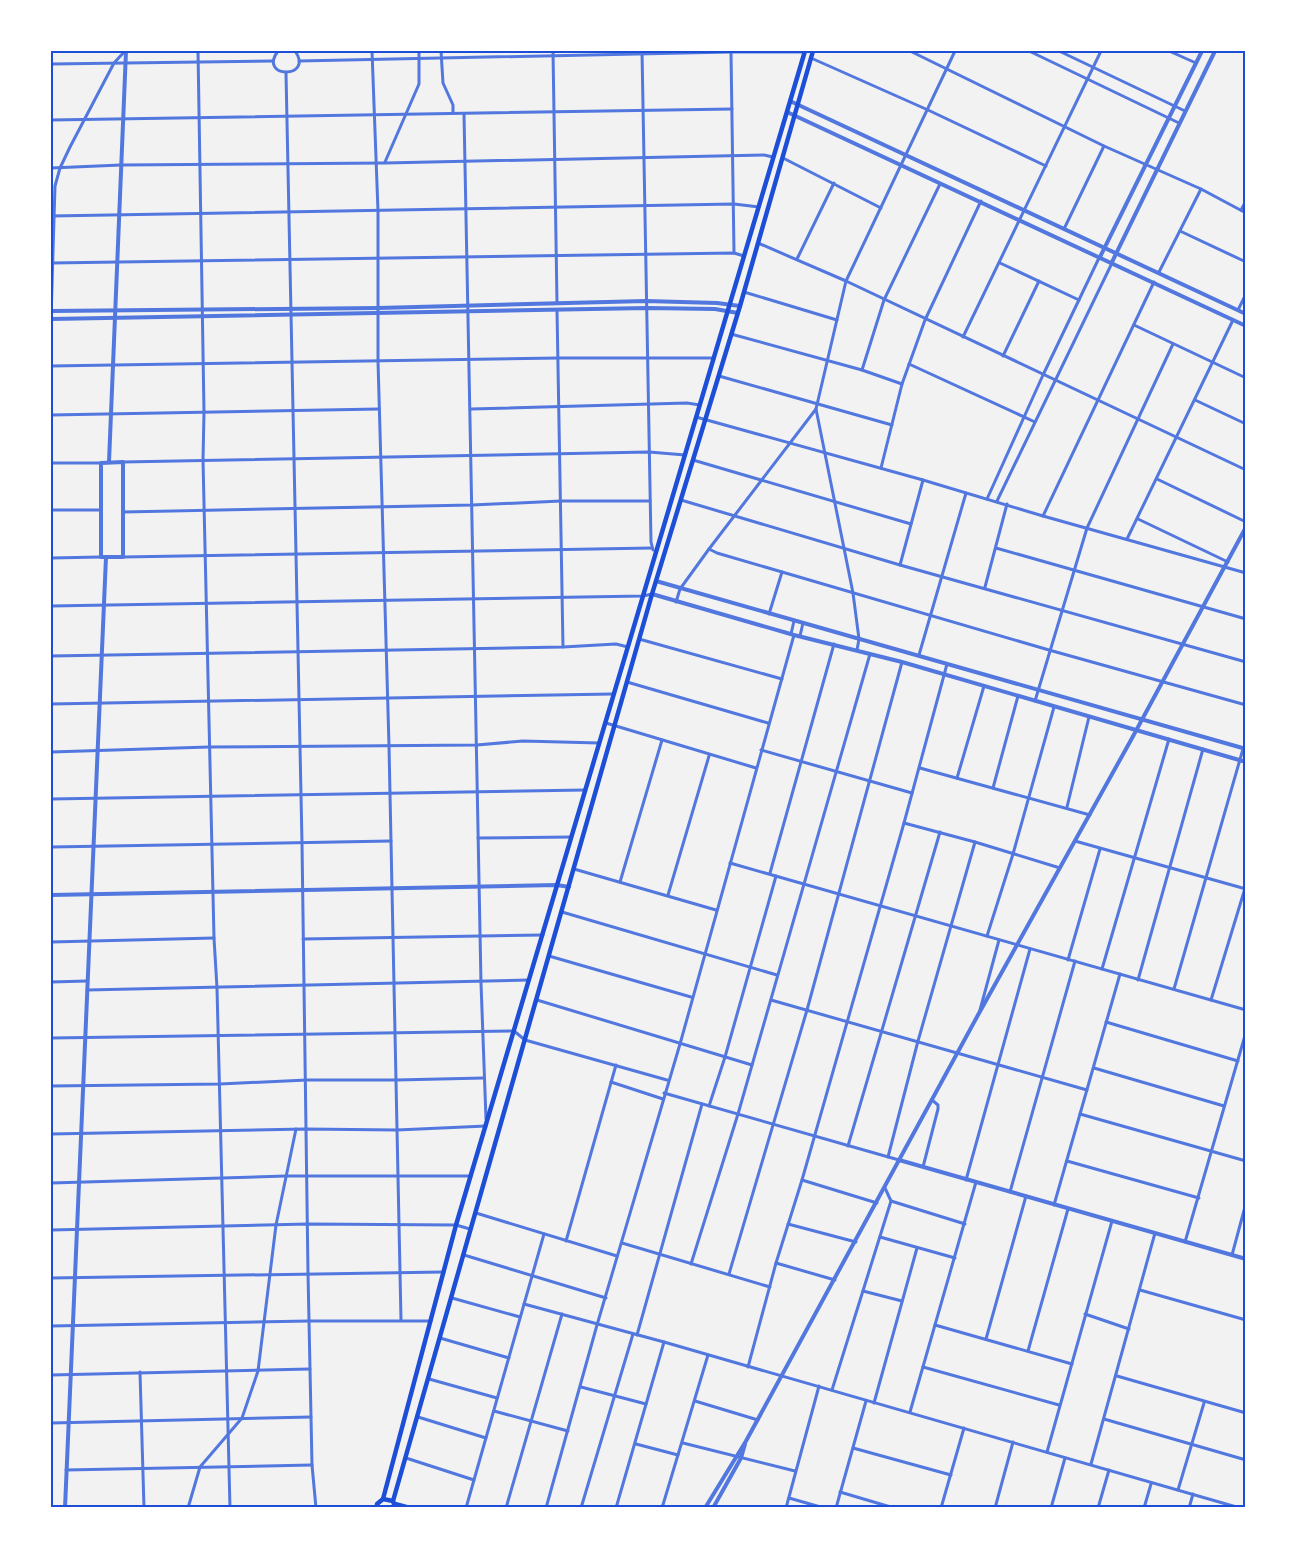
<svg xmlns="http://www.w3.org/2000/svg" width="1297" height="1559" font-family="'Exo 2',sans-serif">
	<rect width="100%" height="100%" fill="#f2f2f2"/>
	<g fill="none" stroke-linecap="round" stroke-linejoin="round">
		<g stroke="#5277de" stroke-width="3">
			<path d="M198,51L204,412L203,460L214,938L217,988L230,1508"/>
			<path d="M278,51C257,79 315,79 295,51"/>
			<path d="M372,51L378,211V361L389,746L401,1320"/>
			<path d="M441,51L443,83L453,105V113"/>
			<path d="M553,51L557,303"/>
			<path d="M642,51L651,542L653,550"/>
			<path d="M910,51L1104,146L1201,189L1246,213"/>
			<path d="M1029,51L1179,123"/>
			<path d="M1059,51L1185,111"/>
			<path d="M1169,51L1196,63"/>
			<path d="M731,53L734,253"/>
			<path d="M811,58L928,110L1046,166"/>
			<path d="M299,61L731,52H804"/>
			<path d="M51,64L273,61"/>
			<path d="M286,73L302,843L308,1273L312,1465L316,1508"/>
			<path d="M464,114L481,983L486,1119"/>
			<path d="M51,120L732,109"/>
			<path d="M783,158L881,208"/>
			<path d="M385,162L419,84V51"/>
			<path d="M51,168L121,165L385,163L764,155L773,157"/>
			<path d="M1241,210L1246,201"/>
			<path d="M51,216L734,204L759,207"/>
			<path d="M1064,229L1104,146"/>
			<path d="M1180,231L1246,262"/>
			<path d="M758,243L846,281L1246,470"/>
			<path d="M797,259L834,183"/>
			<path d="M51,263L734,253L744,256"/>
			<path d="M1000,263L1079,300"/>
			<path d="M1159,272L1201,189"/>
			<path d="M744,292L837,320"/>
			<path d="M557,310L563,647"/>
			<path d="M1238,310L1246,294"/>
			<path d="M51,318L55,186L60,168L70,147L114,63L125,51"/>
			<path d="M1134,325L1246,378"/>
			<path d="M731,334L862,370L902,384"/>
			<path d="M963,337L1101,51"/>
			<path d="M1003,356L1039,281"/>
			<path d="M909,364L1035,422"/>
			<path d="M51,366L559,358H714"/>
			<path d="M862,370L884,300L940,184"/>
			<path d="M719,376L892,425"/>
			<path d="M1195,400L1246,424"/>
			<path d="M471,409L687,403L700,405"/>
			<path d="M816,409L853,593L859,639L857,650"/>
			<path d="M51,415L379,409"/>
			<path d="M696,417L923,480L1043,516L1246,573"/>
			<path d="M693,460L911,524"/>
			<path d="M123,462L649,452L685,455"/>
			<path d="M51,463H101"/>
			<path d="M881,468L902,384L925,320L981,201"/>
			<path d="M1157,479L1246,522"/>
			<path d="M987,499L1043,375L1099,258"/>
			<path d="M681,500L900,565L1246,662"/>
			<path d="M997,501L1112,263"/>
			<path d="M51,510H101"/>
			<path d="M123,512L472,505L561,501H650"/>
			<path d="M1043,516L1154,282"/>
			<path d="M1138,519L1228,562"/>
			<path d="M1127,539L1233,320"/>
			<path d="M996,548L1246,619"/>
			<path d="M709,549L717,553L1049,650L1246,705"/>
			<path d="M123,557L652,548"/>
			<path d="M51,558L101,557"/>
			<path d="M900,565L923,480"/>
			<path d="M985,587L1007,504"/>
			<path d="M676,602L680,589L709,549L816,409L846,281L955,51"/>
			<path d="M51,606L643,596L652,594"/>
			<path d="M769,614L782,572"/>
			<path d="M791,634L794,621"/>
			<path d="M800,636L803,623"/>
			<path d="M639,639L782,679"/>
			<path d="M919,655L966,493"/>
			<path d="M51,656L563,647L616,644L628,647"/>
			<path d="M627,682L768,723"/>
			<path d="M1035,701L1087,528L1173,344"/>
			<path d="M51,704L613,694"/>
			<path d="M606,723L756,768"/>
			<path d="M761,750L912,793"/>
			<path d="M51,752L209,747L477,745L523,741L599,743"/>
			<path d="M920,768L1090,815"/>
			<path d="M957,778L984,686"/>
			<path d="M993,788L1018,696"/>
			<path d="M51,799L585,790"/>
			<path d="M1067,807L1089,717"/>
			<path d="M904,823L975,842L1060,868"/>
			<path d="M478,838L571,837"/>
			<path d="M1075,841L1246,889"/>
			<path d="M51,847L391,841"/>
			<path d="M730,863L1246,1010"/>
			<path d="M574,869L716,910"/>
			<path d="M770,873L834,644"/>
			<path d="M620,882L662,740"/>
			<path d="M668,895L709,756"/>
			<path d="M562,912L777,975"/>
			<path d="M987,936L1013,854L1054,707"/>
			<path d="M303,939L543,935"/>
			<path d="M51,942L214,938"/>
			<path d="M549,956L691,997"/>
			<path d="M1068,960L1100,849"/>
			<path d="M1102,969L1169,739"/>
			<path d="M1138,980L1203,749"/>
			<path d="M51,982L87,981"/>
			<path d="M1174,989L1243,749"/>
			<path d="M87,990L529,980"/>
			<path d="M537,1000L752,1065"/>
			<path d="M771,1000L1087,1090"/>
			<path d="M1211,1000L1246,885"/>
			<path d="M980,1010L999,940"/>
			<path d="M1106,1022L1238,1061"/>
			<path d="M51,1038L514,1031L525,1040L667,1080"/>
			<path d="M1094,1068L1224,1106"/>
			<path d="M611,1082L663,1099"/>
			<path d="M51,1086L220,1084L307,1080H396L484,1078"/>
			<path d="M664,1093L899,1160"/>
			<path d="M709,1106L725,1057L776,876"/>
			<path d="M1080,1114L1246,1161"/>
			<path d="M51,1134L305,1129L397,1130L486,1126"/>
			<path d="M848,1146L940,832"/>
			<path d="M888,1157L918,1041L975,842"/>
			<path d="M1067,1161L1199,1198"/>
			<path d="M923,1167L938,1109V1105L932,1100"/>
			<path d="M802,1180L877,1203"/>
			<path d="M966,1180L1030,949"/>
			<path d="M51,1183L286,1176H471"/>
			<path d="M1010,1192L1075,961"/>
			<path d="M891,1201L965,1224"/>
			<path d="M1054,1205L1120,974"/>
			<path d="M476,1213L617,1256"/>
			<path d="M788,1224L856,1242"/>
			<path d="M51,1230L308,1224L456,1225L470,1229"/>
			<path d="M880,1237L955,1258"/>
			<path d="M566,1241L616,1065"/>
			<path d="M1185,1242L1246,1032"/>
			<path d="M622,1243L770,1287"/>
			<path d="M464,1255L606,1298"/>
			<path d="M1232,1255L1246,1203"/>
			<path d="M776,1263L835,1280"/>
			<path d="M691,1264L738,1114L870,654"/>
			<path d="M729,1274L807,1010L902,662"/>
			<path d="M51,1278L444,1272"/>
			<path d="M1140,1290L1246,1320"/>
			<path d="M863,1291L902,1301"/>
			<path d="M452,1298L520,1317"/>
			<path d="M524,1304L664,1342L1240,1508"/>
			<path d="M1085,1314L1129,1329"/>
			<path d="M935,1325L1072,1364"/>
			<path d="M51,1326L309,1321H431"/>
			<path d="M637,1335L702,1104"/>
			<path d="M440,1338L509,1358"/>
			<path d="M986,1339L1026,1196"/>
			<path d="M1028,1351L1068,1209"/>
			<path d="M748,1367L776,1263L802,1180L904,823L947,664"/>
			<path d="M923,1367L1059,1405"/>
			<path d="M140,1372L144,1508"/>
			<path d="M51,1375L310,1369"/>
			<path d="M1117,1376L1246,1413"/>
			<path d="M429,1379L497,1398"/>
			<path d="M581,1387L646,1404"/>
			<path d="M832,1390L891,1201L885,1188"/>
			<path d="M695,1401L758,1420"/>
			<path d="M874,1403L917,1248"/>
			<path d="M494,1411L568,1431"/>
			<path d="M910,1412L976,1182"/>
			<path d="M418,1417L486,1438"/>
			<path d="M1104,1419L1246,1460"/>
			<path d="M51,1423L311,1417"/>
			<path d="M683,1443L795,1471"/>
			<path d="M636,1444L678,1455"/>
			<path d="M853,1448L951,1475"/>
			<path d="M1047,1452L1112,1221"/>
			<path d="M406,1458L474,1480"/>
			<path d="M1091,1464L1155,1233"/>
			<path d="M66,1470L312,1465"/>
			<path d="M1178,1490L1204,1403"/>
			<path d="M840,1492L894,1508"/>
			<path d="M789,1498L824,1508"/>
			<path d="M188,1508L200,1467L242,1418L258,1371L276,1225L296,1129"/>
			<path d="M466,1508L544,1234"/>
			<path d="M506,1508L562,1314"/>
			<path d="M546,1508L597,1325L680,1044L794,635"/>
			<path d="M581,1508L633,1334"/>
			<path d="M616,1508L664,1342"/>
			<path d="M662,1508L708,1355"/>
			<path d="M786,1508L819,1386"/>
			<path d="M836,1508L866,1401"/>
			<path d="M941,1508L964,1428"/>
			<path d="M995,1508L1013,1442"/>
			<path d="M1051,1508L1065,1458"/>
			<path d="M1098,1508L1109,1470"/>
			<path d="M1144,1508L1151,1484"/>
			<path d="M1189,1508L1193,1494"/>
		</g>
		<g stroke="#5277de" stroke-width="4">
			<path d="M790,101L1246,314"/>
			<path d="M787,112L1246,326"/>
			<path d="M1100,257L1202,51"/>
			<path d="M1112,262L1215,51"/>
			<path d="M51,311L378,308L646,301L717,303L740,306"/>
			<path d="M51,319L647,308L715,309L738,313"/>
			<path d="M109,462L126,51"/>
			<path d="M123,462V557H101V463Z"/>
			<path d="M656,581L1246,749"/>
			<path d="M652,594L794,635L902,662L1246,762"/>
			<path d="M51,895L557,885L569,887"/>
			<path d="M899,1160L1246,1259"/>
			<path d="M65,1508L106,557"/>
			<path d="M705,1508L746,1441L978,1015L1131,740L1246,527"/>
			<path d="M713,1508L741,1458L745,1444"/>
		</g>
		<g stroke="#1d4ed8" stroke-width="4.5">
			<path d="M383,1499L393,1501L395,1508"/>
			<path d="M393,1501L652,594L740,306L813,51"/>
			<path d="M395,1504L410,1508"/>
			<path d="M377,1508V1504L383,1499L456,1225L805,51"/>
		</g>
	</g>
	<rect width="1297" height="1559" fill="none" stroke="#ffffff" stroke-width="105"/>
	<rect x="52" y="52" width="1192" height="1454" fill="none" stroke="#1d4ed8" stroke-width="2"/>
</svg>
